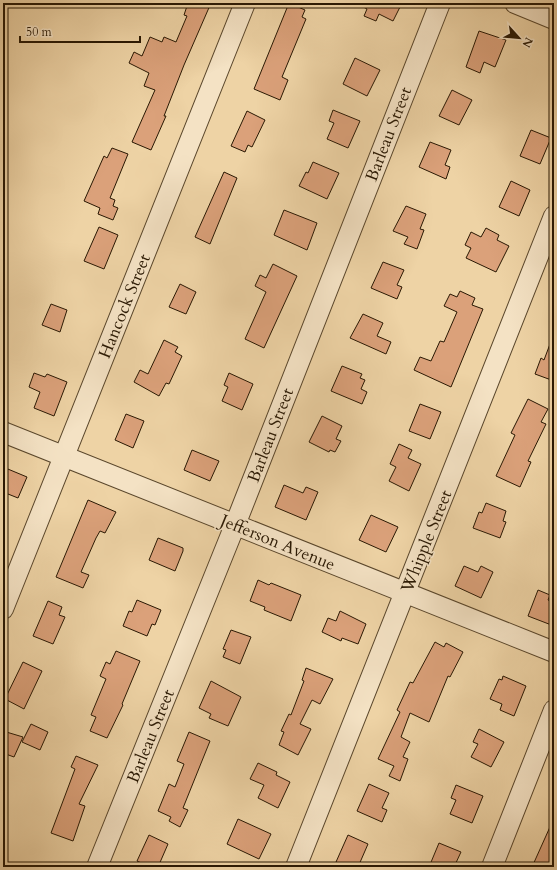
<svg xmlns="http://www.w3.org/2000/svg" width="557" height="870" font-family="Cardo,serif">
	<rect width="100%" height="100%" fill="#eed3a5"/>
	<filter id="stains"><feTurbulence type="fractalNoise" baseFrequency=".005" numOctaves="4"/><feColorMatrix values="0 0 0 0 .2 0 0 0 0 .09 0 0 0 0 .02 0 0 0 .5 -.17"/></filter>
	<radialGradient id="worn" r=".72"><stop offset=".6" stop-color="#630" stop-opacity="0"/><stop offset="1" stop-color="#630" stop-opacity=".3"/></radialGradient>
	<g fill="#dba17a" stroke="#291803">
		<path d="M188,3H211L184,65L164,116H166L151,150L132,142L155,90L144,86L149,73L129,63L134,52L142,56L150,37L162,42L164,37L176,42L187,16L184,15Z"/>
		<path d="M289,3L305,10L302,17L306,19L282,77L288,80L280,100L254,89Z"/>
		<path d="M356,3H402L393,21L379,14L376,21L364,16L367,9Z"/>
		<path d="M479,31L506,40L495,67L484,62L480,73L466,67Z"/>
		<path d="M355,58L380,70L367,96L343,84Z"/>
		<path d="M452,90L472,100L459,125L439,116Z"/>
		<path d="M333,110L360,121L348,148L327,139L334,123L329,121Z"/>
		<path d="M247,111L265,120L252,147L248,145L245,152L231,146Z"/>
		<path d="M531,130L551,138L540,164L520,156Z"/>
		<path d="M430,142L451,150L445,165L450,167L446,179L419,167Z"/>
		<path d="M112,148L128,154L110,198L115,200L113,206L118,208L113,220L98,214L100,208L84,201L104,156L107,158Z"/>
		<path d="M313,162L339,173L327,199L299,186L306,172L308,173Z"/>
		<path d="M224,172L237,178L210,244L195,237Z"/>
		<path d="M511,181L530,190L519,216L499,207Z"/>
		<path d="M406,206L426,214L420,229L424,230L417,249L404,244L408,237L393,231Z"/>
		<path d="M284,210L317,223L307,250L274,235Z"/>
		<path d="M99,227L118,235L104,269L84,261Z"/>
		<path d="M486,228L499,235L497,240L509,246L496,272L466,258L471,248L465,245L471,232L481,237Z"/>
		<path d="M383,262L404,270L397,285L402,287L397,299L371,288Z"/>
		<path d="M273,264L297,276L264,348L245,339L266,292L255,286L260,275L266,278Z"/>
		<path d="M180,284L196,292L186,314L169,307Z"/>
		<path d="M460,291L475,298L472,305L483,309L451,387L414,370L420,357L431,361L440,341L444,342L457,312L444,306L450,294L457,297Z"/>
		<path d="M51,304L67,310L60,332L42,325Z"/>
		<path d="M363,314L383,323L377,336L391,342L386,354L350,338Z"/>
		<path d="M553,336H554V381L535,374L541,358L544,360Z"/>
		<path d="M164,340L178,347L175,352L182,356L169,384L166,383L159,396L134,382L140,370L148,374Z"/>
		<path d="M342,366L362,374L360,378L365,380L361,389L367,392L362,404L331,391Z"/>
		<path d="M34,373L45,377L47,374L67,382L54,416L34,408L40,392L29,387Z"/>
		<path d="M229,373L253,384L242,410L222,401L228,387L224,385Z"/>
		<path d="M528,399L548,409L541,422L546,424L528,461L531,462L520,487L496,476L515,435L511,433Z"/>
		<path d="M420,404L441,412L430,439L409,431Z"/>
		<path d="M126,414L144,421L133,448L115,440Z"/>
		<path d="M322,416L342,426L336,439L341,441L335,452L330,450L329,452L309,442Z"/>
		<path d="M399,444L412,450L408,458L421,464L409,491L389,481L396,467L390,464Z"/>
		<path d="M192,450L219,461L210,481L184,470Z"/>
		<path d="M3,467L27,477L18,498L3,492Z"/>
		<path d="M284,485L303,493L306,487L318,492L306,520L275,507Z"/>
		<path d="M88,500L116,512L105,533L100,531L96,538L81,572L89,575L83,588L56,577Z"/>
		<path d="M486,503L506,511L503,521L506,522L500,538L473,528L479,512L482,513Z"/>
		<path d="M371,515L398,527L386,552L359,540Z"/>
		<path d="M158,538L183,548V551L175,571L149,560Z"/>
		<path d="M464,566L478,572L481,566L493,572L481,598L455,586Z"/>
		<path d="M258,580L269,585L271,583L301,595L291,621L264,610L265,607L250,601Z"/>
		<path d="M538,590L550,595L548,600L554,603V626L528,616Z"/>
		<path d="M137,600L161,610L155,625L152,624L147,636L123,626L129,611L132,612Z"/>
		<path d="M48,601L62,607L59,615L65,617L53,644L33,636Z"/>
		<path d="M340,611L366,624L358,644L342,638L341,641L322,632L328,618L336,621Z"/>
		<path d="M231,630L251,637L240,664L223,657L226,650L223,649Z"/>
		<path d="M435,642L444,647L446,643L463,652L450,677L448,676L429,722L410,713L401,737L410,742L403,757L408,759L400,781L389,776L394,766L378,759L400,712L397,710L410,682L413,683Z"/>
		<path d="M116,651L140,661L122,704L123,705L107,738L90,731L96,717L91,715L106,679L100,676L106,662L110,664Z"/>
		<path d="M23,662L42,671L24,709L5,699Z"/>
		<path d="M306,668L333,679L320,704L312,700L300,724L311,729L298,755L279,745L284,732L281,731L289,714L291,715L304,681L302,680Z"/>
		<path d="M503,676L526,686L514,716L500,710L502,704L490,699L499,679L502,680Z"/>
		<path d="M211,681L241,697L228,726L209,718L211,714L199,708Z"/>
		<path d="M31,724L48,732L40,750L22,742Z"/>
		<path d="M479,729L504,742L491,767L471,757L478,744L473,742Z"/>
		<path d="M3,731L23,737L14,757L3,753Z"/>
		<path d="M189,732L210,741L183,808L188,810L180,827L169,821L171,817L158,811L169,784L175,787L184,764L177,761Z"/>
		<path d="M76,756L98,765L79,804L85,806L73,841L51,833L75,769L71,767Z"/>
		<path d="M258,763L277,772L276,775L290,782L278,808L258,798L264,785L250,779Z"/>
		<path d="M369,784L389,793L382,808L387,810L382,822L357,811Z"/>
		<path d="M456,785L483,796L472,823L450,814L456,800L451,798Z"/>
		<path d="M554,818V867H532Z"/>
		<path d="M238,819L271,834L259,859L227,844Z"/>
		<path d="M149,835L168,844L158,867H150L137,861Z"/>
		<path d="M348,835L368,844L358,867H348L336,862Z"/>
		<path d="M439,843L461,852L454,867H429Z"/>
	</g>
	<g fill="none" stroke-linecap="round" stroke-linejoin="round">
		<defs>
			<g id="minor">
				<path d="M515,3L554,19"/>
				<path d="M3,432L554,652"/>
				<path d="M3,609L245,3"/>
				<path d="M97,867L235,525L440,3"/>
				<path d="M296,867L554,216"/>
				<path d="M492,867L554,710"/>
			</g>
		</defs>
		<use href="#minor" stroke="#5a472c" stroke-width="22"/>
		<use href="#minor" stroke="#f4e2c4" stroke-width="20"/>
	</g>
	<g text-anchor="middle" stroke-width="3" stroke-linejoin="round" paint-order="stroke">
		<g font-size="17" fill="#291803" stroke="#f4e2c4">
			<text transform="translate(388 134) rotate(-69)" y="6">Barleau Street</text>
			<text transform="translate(124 306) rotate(-68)" y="6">Hancock Street</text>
			<text transform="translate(270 435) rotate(-69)" y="6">Barleau Street</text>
			<text transform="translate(426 541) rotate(-68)" y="6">Whipple Street</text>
			<text transform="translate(278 542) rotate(22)" y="6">Jefferson Avenue</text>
			<text transform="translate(150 736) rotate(-68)" y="6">Barleau Street</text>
		</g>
	</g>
	<rect width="557" height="870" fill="none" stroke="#eed3a5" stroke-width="16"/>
	<rect x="4" y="4" width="549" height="862" fill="none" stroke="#291803" stroke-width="2"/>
	<rect x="8" y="8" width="541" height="854" fill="none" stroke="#291803"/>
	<g transform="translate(519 38) rotate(117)" stroke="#f4e2c4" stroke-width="3" paint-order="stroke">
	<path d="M0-3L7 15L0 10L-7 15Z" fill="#291803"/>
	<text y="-6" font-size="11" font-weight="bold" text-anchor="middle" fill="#291803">N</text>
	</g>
	<path d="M20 36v6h120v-6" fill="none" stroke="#291803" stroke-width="2"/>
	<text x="26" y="36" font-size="12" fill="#291803" stroke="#f4e2c4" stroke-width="3" paint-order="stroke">50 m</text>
	<rect width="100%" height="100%" filter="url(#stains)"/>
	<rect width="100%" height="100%" fill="url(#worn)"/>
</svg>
